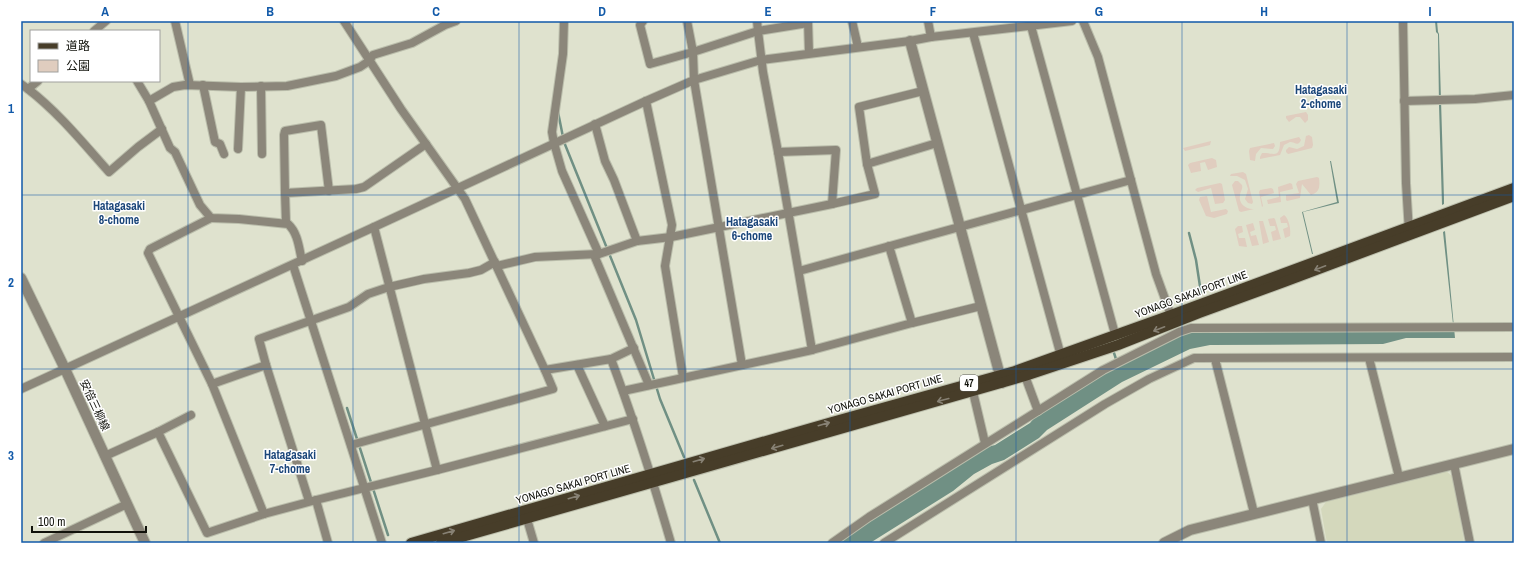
<svg xmlns="http://www.w3.org/2000/svg" width="1535" height="564" font-family="'Archivo Narrow','Noto Sans JP',sans-serif">
	<rect width="100%" height="100%" fill="#dfe2ce"/>
	<path fill="#d4d8bc" d="M1446,471L1453,477L1464,541L1462,543H1327L1321,509L1326,502Z"/>
	<g fill="#e0cdbf">
		<path d="M1306,112L1308,115V120L1305,123L1300,117H1296L1289,122L1286,118V116Z"/>
		<path d="M1309,135L1312,137L1313,145L1312,148L1288,154L1286,152V150L1289,147L1297,149L1304,146L1306,136Z"/>
		<path d="M1299,137L1301,140C1298,147 1295,142 1290,142L1284,145L1280,155L1260,159V157L1262,153C1272,152 1280,160 1280,142Z"/>
		<path d="M1211,141L1210,145L1185,151L1183,148Z"/>
		<path d="M1274,143L1275,146L1273,149L1261,148L1256,154L1255,161L1250,160L1249,151L1250,148Z"/>
		<path d="M1212,158L1216,160L1217,167L1208,170L1205,162L1200,163L1201,171L1191,173L1188,165L1190,163Z"/>
		<path d="M1243,172L1246,174L1253,202L1252,204L1248,203L1245,199L1248,189L1245,180L1237,176H1230L1231,174Z"/>
		<path d="M1317,177L1319,178C1320,186 1320,192 1311,195L1302,184L1300,198L1287,201L1286,200V195L1299,193L1296,184L1298,181Z"/>
		<path d="M1235,181H1238L1242,185C1243,189 1241,190 1240,195C1238,204 1247,210 1254,209L1241,212L1239,211L1232,185Z"/>
		<path d="M1220,183L1222,184L1225,200L1223,203L1215,204L1211,188L1198,192L1195,190L1197,188Z"/>
		<path d="M1290,183L1292,184L1293,189L1280,192L1281,202L1268,204L1267,200L1279,197L1278,187Z"/>
		<path d="M1271,188L1273,189L1274,193L1261,197L1263,206L1262,207L1259,192L1260,190Z"/>
		<path d="M1207,196L1211,212L1226,209L1228,211L1227,214L1214,218L1206,216L1199,200L1200,197Z"/>
		<path d="M1284,215C1289,218 1291,230 1290,236L1285,238L1283,229L1288,227L1287,223H1281L1280,218Z"/>
		<path d="M1274,218L1275,219L1281,239L1273,241L1271,232L1276,230L1275,226H1270L1268,219Z"/>
		<path d="M1259,221H1263L1269,242L1263,244Z"/>
		<path d="M1253,223L1255,230L1250,232L1251,236L1256,235L1259,245L1252,246L1246,225Z"/>
		<path d="M1242,226L1243,232L1238,234L1239,238H1245L1247,247L1239,246L1235,229L1238,226Z"/>
	</g>
	<g fill="#709084">
		<path d="M1435,21H1437L1438,32L1439,34L1444,199V204L1442,205L1439,105L1438,34L1436,32Z"/>
		<path d="M1330,161H1331L1339,203L1303,212L1313,254H1312L1302,212L1337,202Z"/>
		<path d="M1445,231L1455,338H1406L1383,344L1210,345L1190,349L1122,382L1047,430L1039,438L1004,460L992,464L974,474L953,491L870,543H838L869,521L987,447L995,445L1030,423L1035,417L1043,412V410H1046L1116,367L1180,335L1189,332H1207V331H1209L1210,333L1345,331L1453,324L1443,232Z"/>
	</g>
	<g fill="none" stroke-linecap="round" stroke-linejoin="round">
		<g stroke="#709084" stroke-width="2.5">
			<path d="M558,112L563,137"/>
			<path d="M564,142L636,320L660,399L684,457"/>
			<path d="M1189,233L1196,260L1201,293"/>
			<path d="M1114,353L1116,359"/>
			<path d="M347,408L388,535"/>
			<path d="M694,480L720,543"/>
		</g>
		<defs>
			<g id="minor">
				<path d="M175,21L190,85"/>
				<path d="M344,21L401,109L465,199L545,370L611,359C634,420 653,481 671,543"/>
				<path d="M564,21L563,54L552,132L554,143L562,171L599,254L637,241"/>
				<path d="M643,21L640,25L650,64L693,52L758,31L763,72L778,152L812,350"/>
				<path d="M687,21L693,52L694,80L742,365"/>
				<path d="M757,21L758,31L808,23"/>
				<path d="M808,21L809,53"/>
				<path d="M852,21L858,47"/>
				<path d="M928,21L931,37"/>
				<path d="M1083,21L1098,57L1156,274L1173,321"/>
				<path d="M1403,21L1406,183L1409,232"/>
				<path d="M1031,26L1115,334"/>
				<path d="M94,31L106,21"/>
				<path d="M973,33L1061,356"/>
				<path d="M137,81L149,101"/>
				<path d="M21,84L28,89L38,81"/>
				<path d="M203,85L215,142L220,144L224,154"/>
				<path d="M261,86L262,154"/>
				<path d="M28,89C59,113 83,143 109,172L138,147L162,129"/>
				<path d="M646,101L672,225L665,266L683,377"/>
				<path d="M1404,101L1475,99L1514,95"/>
				<path d="M595,124L605,161L614,180L637,241L671,237L832,204"/>
				<path d="M238,149L241,87"/>
				<path d="M778,152L836,150L832,204L875,194L867,164L937,143"/>
				<path d="M867,164L859,107L923,91"/>
				<path d="M285,193L284,135L285,131L321,125L329,191"/>
				<path d="M211,218L150,249L148,253L212,384"/>
				<path d="M286,223L285,193L356,189L364,187L426,144"/>
				<path d="M374,227L437,470"/>
				<path d="M594,255L649,385"/>
				<path d="M302,261C299,248 298,233 288,224L239,219L211,218L200,205L175,152L170,148L149,101L173,87L185,85L241,87L287,86L336,76L360,67L369,61L373,55L412,43L445,25L456,21"/>
				<path d="M293,265L382,543"/>
				<path d="M497,266L535,257L598,254"/>
				<path d="M799,271L1131,180"/>
				<path d="M912,323L981,306"/>
				<path d="M1369,358L1399,477"/>
				<path d="M611,359L634,348"/>
				<path d="M1215,359L1254,513"/>
				<path d="M577,365L605,426"/>
				<path d="M1025,376L1038,411"/>
				<path d="M21,389L374,227L646,101L694,80L761,60L910,41L931,37L1072,21"/>
				<path d="M623,391L812,350L912,323L889,246"/>
				<path d="M973,392L985,443"/>
				<path d="M158,432L191,415"/>
				<path d="M351,445L553,389L545,370"/>
				<path d="M105,456L158,432L207,533L264,514L316,500L437,470L633,419"/>
				<path d="M1454,464L1470,543"/>
				<path d="M1312,499L1321,543"/>
				<path d="M316,500L328,543"/>
				<path d="M309,501L266,365L259,339L349,307L368,294L389,287L424,279L469,273L481,270L495,262"/>
				<path d="M264,514L212,384L266,365"/>
				<path d="M527,519L534,543"/>
				<path d="M44,543L127,504"/>
				<path d="M832,543L869,517L1103,370L1179,332L1191,328L1514,327"/>
				<path d="M884,543L1105,404L1149,379L1194,358L1514,357"/>
			</g>
			<g id="tertiary">
				<path d="M910,41L1002,383"/>
				<path d="M21,278L65,369L145,543"/>
				<path d="M1164,543L1190,530L1514,449"/>
			</g>
			<g id="primary">
				<path d="M411,543L832,422L1015,371L1171,315L1514,188"/>
				<path d="M441,543L1025,376L1118,345L1199,313L1284,282L1514,196"/>
			</g>
		</defs>
		<use href="#minor" stroke="#babdab" stroke-width="10"/>
		<use href="#tertiary" stroke="#babdab" stroke-width="12"/>
		<use href="#primary" stroke="#babdab" stroke-width="12"/>
		<use href="#minor" stroke="#8b867a" stroke-width="8"/>
		<use href="#tertiary" stroke="#8b867a" stroke-width="10"/>
		<use href="#primary" stroke="#473d29" stroke-width="10"/>
	</g>
	<defs><path id="oneway-shaft" d="M-6 0H5M1.5-3L5.5 0L1.5 3" fill="none" stroke-width="1.6" stroke-linecap="round" stroke-linejoin="round"/></defs>
	<g stroke="#878174">
		<use href="#oneway-shaft" transform="translate(1320 268) rotate(159)"/>
		<use href="#oneway-shaft" transform="translate(1159 329) rotate(159)"/>
		<use href="#oneway-shaft" transform="translate(943 400) rotate(165)"/>
		<use href="#oneway-shaft" transform="translate(824 424) rotate(-16)"/>
		<use href="#oneway-shaft" transform="translate(777 447) rotate(164)"/>
		<use href="#oneway-shaft" transform="translate(699 460) rotate(-16)"/>
		<use href="#oneway-shaft" transform="translate(574 497) rotate(-16)"/>
		<use href="#oneway-shaft" transform="translate(449 532) rotate(-16)"/>
	</g>
	<path fill="none" stroke="#125aa9" stroke-width="1" stroke-opacity="0.55" d="M188,21V543M353,21V543M519,21V543M685,21V543M850,21V543M1016,21V543M1182,21V543M1347,21V543M21,195H1514M21,369H1514"/>
	<g text-anchor="middle" stroke-width="3" stroke-linejoin="round" paint-order="stroke">
		<rect fill="#fff" stroke="#585954" stroke-width="1" x="960" y="375" width="18" height="16" rx="3"/>
		<g font-size="10" font-weight="bold" fill="#11120b">
			<text x="969" y="387">47</text>
		</g>
		<g font-size="11" fill="#11120b" stroke="#fff">
			<text transform="translate(1191 294) rotate(-20)" y="4">YONAGO SAKAI PORT LINE</text>
			<text transform="translate(885 394) rotate(-16)" y="4">YONAGO SAKAI PORT LINE</text>
			<text transform="translate(95 405) rotate(65)" y="4">安倍三柳線</text>
			<text transform="translate(573 484) rotate(-16)" y="4">YONAGO SAKAI PORT LINE</text>
		</g>
		<g font-size="12" font-weight="bold" fill="#1b467a" stroke="#fff">
			<text x="1321" y="94">Hatagasaki<tspan x="1321" dy="14">2-chome</tspan></text>
			<text x="119" y="210">Hatagasaki<tspan x="119" dy="14">8-chome</tspan></text>
			<text x="752" y="226">Hatagasaki<tspan x="752" dy="14">6-chome</tspan></text>
			<text x="290" y="459">Hatagasaki<tspan x="290" dy="14">7-chome</tspan></text>
		</g>
	</g>
	<rect width="1535" height="564" fill="none" stroke="#ffffff" stroke-width="44"/>
	<rect x="30" y="30" width="130" height="52" fill="#ffffff" stroke="#a0a09d"/>
	<rect x="38" y="43" width="20" height="6" fill="#473d29" stroke="#a0a09d"/>
	<text x="66" y="50" font-size="12" fill="#11120b">道路</text>
	<rect x="38" y="60" width="20" height="12" fill="#e0cdbf" stroke="#a0a09d"/>
	<text x="66" y="70" font-size="12" fill="#11120b">公園</text>
	<path d="M32 526v6h114v-6" fill="none" stroke="#11120b" stroke-width="2"/>
	<text x="38" y="526" font-size="12" fill="#11120b" stroke="#ffffff" stroke-width="3" paint-order="stroke">100 m</text>
	<rect x="22" y="22" width="1491" height="520" fill="none" stroke="#125aa9" stroke-width="1.5"/>
	<g font-size="13" text-anchor="middle" font-weight="bold" fill="#125aa9">
		<text x="105" y="16">A</text>
		<text x="270" y="16">B</text>
		<text x="436" y="16">C</text>
		<text x="602" y="16">D</text>
		<text x="768" y="16">E</text>
		<text x="933" y="16">F</text>
		<text x="1099" y="16">G</text>
		<text x="1264" y="16">H</text>
		<text x="1430" y="16">I</text>
		<text x="11" y="113">1</text>
		<text x="11" y="287">2</text>
		<text x="11" y="460">3</text>
	</g>
</svg>
